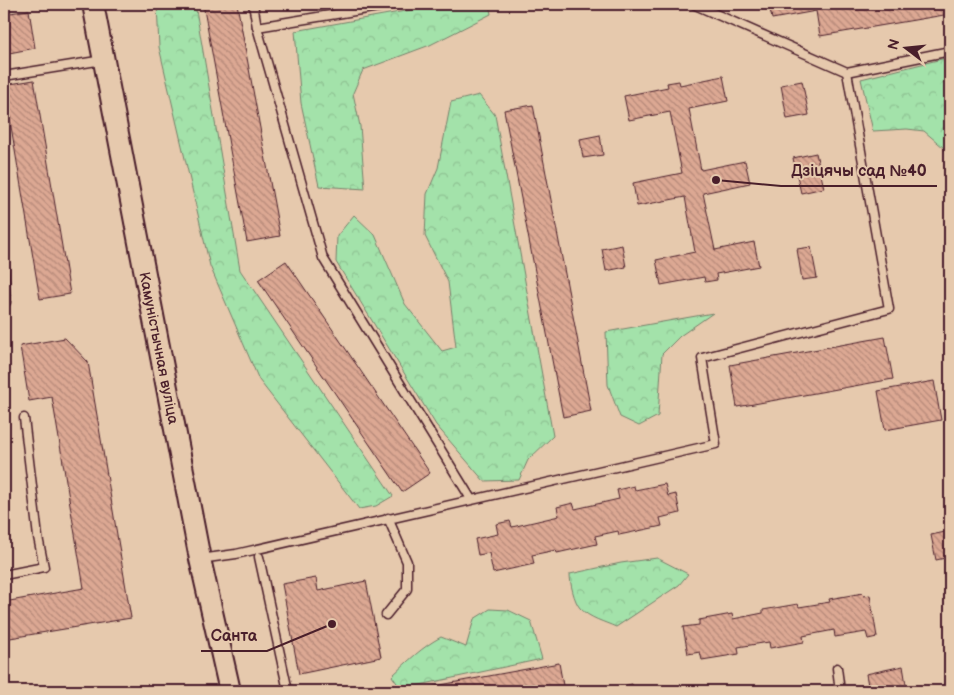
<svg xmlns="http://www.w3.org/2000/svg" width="954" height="695" font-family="'Balsamiq Sans',sans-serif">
	<defs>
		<pattern id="forest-crowns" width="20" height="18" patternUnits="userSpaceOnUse" patternTransform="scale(1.25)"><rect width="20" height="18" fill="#a3e2aa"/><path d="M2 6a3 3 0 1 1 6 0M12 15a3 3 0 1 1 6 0" fill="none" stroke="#8ec192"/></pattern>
		<pattern id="building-back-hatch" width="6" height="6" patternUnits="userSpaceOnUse" patternTransform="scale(1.25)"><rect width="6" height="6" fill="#dca893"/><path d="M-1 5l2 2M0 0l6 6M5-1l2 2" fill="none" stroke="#b48878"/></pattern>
	</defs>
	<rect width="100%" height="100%" fill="#e6c9ad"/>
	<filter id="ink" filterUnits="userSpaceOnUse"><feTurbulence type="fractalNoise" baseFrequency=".02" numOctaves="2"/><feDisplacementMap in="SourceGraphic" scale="10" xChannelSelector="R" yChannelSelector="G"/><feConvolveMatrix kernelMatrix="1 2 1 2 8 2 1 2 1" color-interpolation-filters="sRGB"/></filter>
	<g filter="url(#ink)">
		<g fill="url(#forest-crowns)" stroke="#76806a">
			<path d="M157,4H195L240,270L393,496L376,506L359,509L259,380L210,266L159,47Z"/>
			<path d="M444,4H489L491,14L430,45L363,70L353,93L360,126L365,189L319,186L301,103L295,31Z"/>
			<path d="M950,57V165L944,148L924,131L907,129L873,131L861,79Z"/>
			<path d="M479,95L495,115L553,436L528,460L519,480L484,481L436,425L336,262L337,236L354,215L375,235L405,304L442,351L456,347L448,282L425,236L427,194L438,168L451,102Z"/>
			<path d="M713,313L680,336L662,354L658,416L639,426L620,417L608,385L606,332Z"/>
			<path d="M657,558L688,574L679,585L616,627C605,622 589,618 580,608C574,601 570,583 570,574L621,563Z"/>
			<path d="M490,609L508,610L531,621L542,659L401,689L392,676C408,661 422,647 441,637L466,647L474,619Z"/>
		</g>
		<g fill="url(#building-back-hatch)" stroke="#4a1f2b">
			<path d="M203,4H237L280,236L247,242Z"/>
			<path d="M769,4H815V7L834,4H950V14L820,36L816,11L772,19Z"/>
			<path d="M29,10L35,48L4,54V14Z"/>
			<path d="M723,76L728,101L689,109L701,170L745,161L750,183L703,193L715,250L754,242L759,266L716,274L717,280L705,282L704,277L661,285L656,260L695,252L685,197L637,206L633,183L682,173L670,112L629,120L624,96L668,87L667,83L679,81L680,85Z"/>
			<path d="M34,80L70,294L40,299L4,85Z"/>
			<path d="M802,81L809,115L787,119L781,85Z"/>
			<path d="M533,105L591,411L563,417L504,110Z"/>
			<path d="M600,135L603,155L583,158L580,139Z"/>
			<path d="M816,153L824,188L801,193L793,158Z"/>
			<path d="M622,245L626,267L606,271L602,249Z"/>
			<path d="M811,247L817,278L802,280L797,249Z"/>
			<path d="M286,261L430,473L402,492L258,280Z"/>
			<path d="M885,337L893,379L737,407L730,365Z"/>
			<path d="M65,338L88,362L131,618L4,639V602L84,588L52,397L29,401L20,346Z"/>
			<path d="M934,381L941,420L885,430L878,391Z"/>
			<path d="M665,484L668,496L676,494L680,513L660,518L662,526L619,535L618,531L595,536L597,544L557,553L556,550L532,555L534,564L493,573L489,553L478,555L475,539L498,534L496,524L510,521L512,527L559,516L557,507L573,503L575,509L619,499L617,490L634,486L635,490Z"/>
			<path d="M950,531V557L936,560L931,535Z"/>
			<path d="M316,578L318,591L366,581L381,657L299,674L282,584Z"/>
			<path d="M863,593L864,596L870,595L877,637L868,639L866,632L835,637L834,630L803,636L804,642L770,648L769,642L738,647L739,654L702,660L700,652L688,654L683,627L699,625V620L732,614L733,619L763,613V610L798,604L799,607L830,602L829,599Z"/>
			<path d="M4,663L8,691H4Z"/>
			<path d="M559,663L564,691H408Z"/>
			<path d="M903,666L907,691H869L866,674Z"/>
			<path d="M632,684L634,691H602Z"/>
		</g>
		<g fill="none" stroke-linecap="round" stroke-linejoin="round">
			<defs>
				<g id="service">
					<path d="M253,4L257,27L397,4"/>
					<path d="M693,4L847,72L950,51"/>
					<path d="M257,27L323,258L471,499"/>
					<path d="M4,76L103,60"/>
					<path d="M4,268L6,302H4"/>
					<path d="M259,557L288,691"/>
					<path d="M200,559L236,554L716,444L702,358L889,309L847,72"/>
					<path d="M4,575L44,567L38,537L24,418"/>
					<path d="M386,615L407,589V562L388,518"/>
					<path d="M837,668L840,691"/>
				</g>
				<path id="tertiary" d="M93,4L200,559L230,691"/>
			</defs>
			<use href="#service" stroke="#4a1f2b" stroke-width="11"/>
			<use href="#tertiary" stroke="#4a1f2b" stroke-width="24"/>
			<use href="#service" stroke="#e6c9ad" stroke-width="8"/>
			<use href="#tertiary" stroke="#e6c9ad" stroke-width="20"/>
		</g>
	</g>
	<g text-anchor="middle" stroke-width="4" stroke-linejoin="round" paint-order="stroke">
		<g font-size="15" fill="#4a1f2b" stroke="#e6c9ad">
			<text transform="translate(159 348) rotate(79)" y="5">Камуністычная вуліца</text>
		</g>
	</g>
	<path fill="none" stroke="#4a1f2b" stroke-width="2" d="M716 180L781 186H937M332 624L267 651H201"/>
	<g fill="#4a1f2b" stroke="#e6c9ad" stroke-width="2">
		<circle cx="716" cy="180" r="5"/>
		<circle cx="332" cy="624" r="5"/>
	</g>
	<g font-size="16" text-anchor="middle" font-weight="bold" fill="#4a1f2b" stroke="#e6c9ad" stroke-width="4" stroke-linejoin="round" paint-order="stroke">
		<text x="859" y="176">Дзіцячы сад №40</text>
		<text x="234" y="641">Санта</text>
	</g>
	<rect width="954" height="695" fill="none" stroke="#e6c9ad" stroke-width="20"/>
	<rect x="10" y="10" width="934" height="675" fill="none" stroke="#4a1f2b" stroke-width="2" filter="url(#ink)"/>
	<g transform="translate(906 48) rotate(286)" stroke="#e6c9ad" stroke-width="4" paint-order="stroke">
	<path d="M0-4L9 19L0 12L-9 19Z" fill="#4a1f2b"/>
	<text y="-8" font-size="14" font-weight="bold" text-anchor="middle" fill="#4a1f2b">N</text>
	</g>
</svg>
